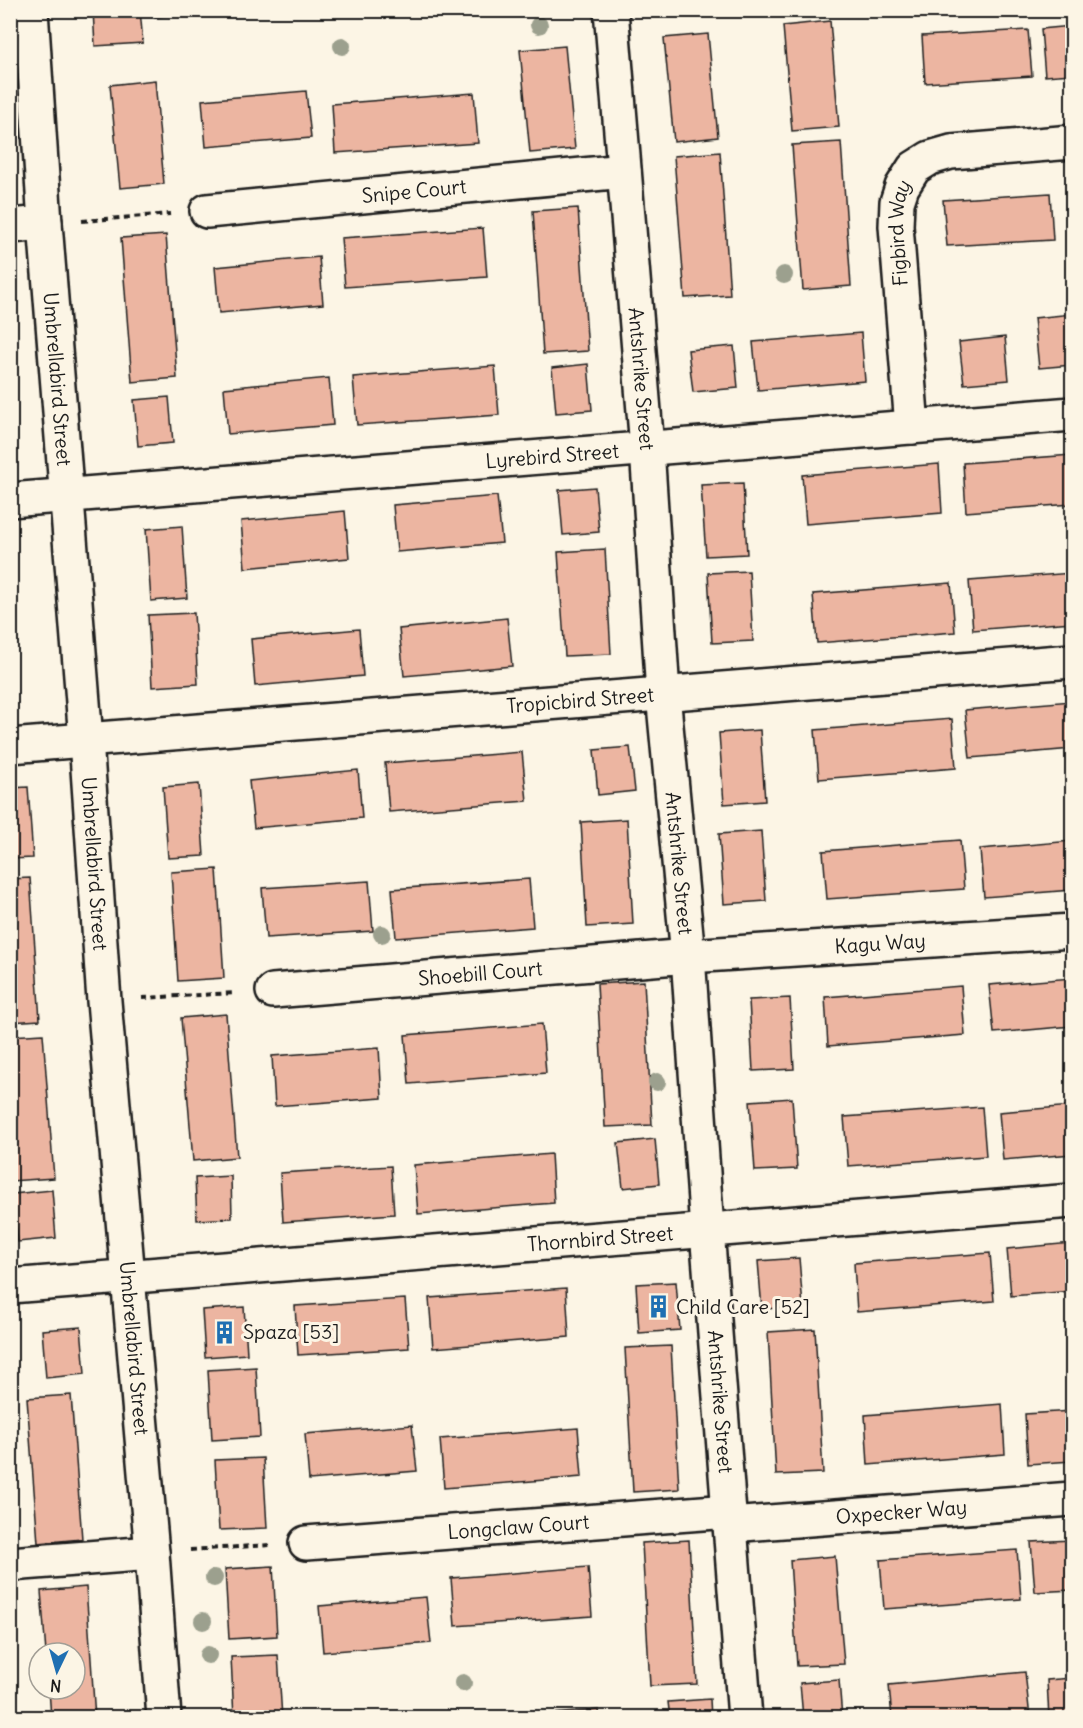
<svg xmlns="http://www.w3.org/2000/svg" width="1083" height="1728" font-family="Delius,sans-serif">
	<rect width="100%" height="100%" fill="#fcf5e5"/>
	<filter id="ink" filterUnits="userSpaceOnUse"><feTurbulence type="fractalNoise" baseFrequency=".0167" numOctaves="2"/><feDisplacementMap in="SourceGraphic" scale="12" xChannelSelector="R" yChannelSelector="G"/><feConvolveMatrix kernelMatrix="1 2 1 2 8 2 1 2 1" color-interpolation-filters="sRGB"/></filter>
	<g filter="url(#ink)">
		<g fill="#ecb5a1" stroke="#1c1c1c" stroke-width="1.5">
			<path d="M93,10H140L143,43L95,46Z"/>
			<path d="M155,10H226V11L155,17Z"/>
			<path d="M830,21L839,127L792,131L783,26Z"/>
			<path d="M1072,26V74L1045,76L1041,29Z"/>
			<path d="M1028,30L1032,76L925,83L922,36Z"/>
			<path d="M708,34L718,137L674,142L664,38Z"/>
			<path d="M565,46L575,149L530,153L520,50Z"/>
			<path d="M155,80L164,184L120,188L110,85Z"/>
			<path d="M306,91L311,138L206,147L202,100Z"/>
			<path d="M474,93L478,143L335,153L332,104Z"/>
			<path d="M841,142L851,286L803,290L792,145Z"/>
			<path d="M720,152L730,295L685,298L674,156Z"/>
			<path d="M1050,193L1053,240L947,246L943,200Z"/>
			<path d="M578,208L588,351L543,354L533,211Z"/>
			<path d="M483,228L487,277L345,287L341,238Z"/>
			<path d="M166,235L177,378L132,382L121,238Z"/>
			<path d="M319,257L323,304L219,313L215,267Z"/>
			<path d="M1072,314V365L1039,368L1034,318Z"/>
			<path d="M861,333L865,381L758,390L753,342Z"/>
			<path d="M1005,337L1009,380L964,384L959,342Z"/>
			<path d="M734,346L738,388L693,392L688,350Z"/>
			<path d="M588,364L592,410L556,413L552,368Z"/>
			<path d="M495,366L499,415L357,425L353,377Z"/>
			<path d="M329,378L333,425L228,434L224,388Z"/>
			<path d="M169,397L173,443L138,446L134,400Z"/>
			<path d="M1072,455V504L966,512L963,463Z"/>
			<path d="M939,464L942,513L806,524L802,475Z"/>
			<path d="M743,483L747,554L706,556L701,485Z"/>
			<path d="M595,487L599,532L563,535L559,490Z"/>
			<path d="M497,496L502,543L397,552L393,505Z"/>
			<path d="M345,511L349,558L245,568L241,521Z"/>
			<path d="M182,526L187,598L151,601L146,529Z"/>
			<path d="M605,549L611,654L565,656L558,552Z"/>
			<path d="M749,571L753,641L712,643L708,573Z"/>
			<path d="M1072,573V622L973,630L969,581Z"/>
			<path d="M951,583L955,632L817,643L813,594Z"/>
			<path d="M194,613L198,684L152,687L148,615Z"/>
			<path d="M507,618L512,666L404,676L399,629Z"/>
			<path d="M359,629L363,676L255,686L251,639Z"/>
			<path d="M1072,701V749L970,758L965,710Z"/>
			<path d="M952,719L956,768L819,779L815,730Z"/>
			<path d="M760,730L765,801L724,804L719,733Z"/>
			<path d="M630,747L635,791L598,795L594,750Z"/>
			<path d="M522,752L527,801L389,812L385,763Z"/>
			<path d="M358,770L362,818L254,828L249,781Z"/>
			<path d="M199,784L204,856L168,858L163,787Z"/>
			<path d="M28,787L33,858L10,859V788Z"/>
			<path d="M627,819L633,924L587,927L581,822Z"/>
			<path d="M761,831L766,901L724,904L719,834Z"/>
			<path d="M960,840L964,889L827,899L823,851Z"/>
			<path d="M1072,841V890L984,897L980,849Z"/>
			<path d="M217,869L224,978L178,981L171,872Z"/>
			<path d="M30,878L40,1020L10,1022V879Z"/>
			<path d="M529,879L533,927L396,938L392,889Z"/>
			<path d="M369,881L373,931L266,938L262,888Z"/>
			<path d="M1072,978V1026L994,1033L989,985Z"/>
			<path d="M644,981L652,1125L605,1127L597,984Z"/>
			<path d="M961,986L965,1035L828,1046L825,997Z"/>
			<path d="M790,998L794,1069L753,1071L749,1000Z"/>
			<path d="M226,1014L237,1157L193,1161L181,1018Z"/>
			<path d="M542,1024L546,1073L409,1084L405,1035Z"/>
			<path d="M43,1034L54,1178L10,1181V1036Z"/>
			<path d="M379,1048L382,1098L275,1106L272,1056Z"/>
			<path d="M792,1098L797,1169L755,1171L750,1101Z"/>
			<path d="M1072,1106V1154L1003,1160L999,1112Z"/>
			<path d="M982,1107L986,1156L848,1166L844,1117Z"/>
			<path d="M655,1139L659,1184L623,1188L618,1143Z"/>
			<path d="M551,1154L554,1203L418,1214L414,1165Z"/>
			<path d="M391,1166L394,1214L283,1222L280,1173Z"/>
			<path d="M231,1176L232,1218L197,1220L195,1178Z"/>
			<path d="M52,1190L56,1238L18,1242L13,1194Z"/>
			<path d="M1072,1243V1291L1011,1296L1007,1249Z"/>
			<path d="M990,1253L994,1301L857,1312L854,1263Z"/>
			<path d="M799,1258L803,1307L762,1309L758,1261Z"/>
			<path d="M676,1282L680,1330L639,1333L636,1284Z"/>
			<path d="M566,1288L569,1337L433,1348L429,1298Z"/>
			<path d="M405,1299L409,1348L298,1355L295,1306Z"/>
			<path d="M244,1307L247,1354L205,1357L202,1310Z"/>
			<path d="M81,1327L85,1374L46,1378L42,1330Z"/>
			<path d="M815,1329L823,1473L776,1475L768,1332Z"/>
			<path d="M671,1346L679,1489L633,1492L625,1348Z"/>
			<path d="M256,1367L260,1437L212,1440L208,1370Z"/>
			<path d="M71,1395L82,1539L38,1543L27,1398Z"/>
			<path d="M1002,1404L1005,1454L868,1465L865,1415Z"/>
			<path d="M1072,1411V1461L1028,1464L1025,1414Z"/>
			<path d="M412,1425L417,1471L309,1480L305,1434Z"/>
			<path d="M578,1428L582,1477L444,1488L440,1439Z"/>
			<path d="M263,1458L267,1528L219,1530L215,1460Z"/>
			<path d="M689,1540L697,1684L650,1686L642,1543Z"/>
			<path d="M1072,1540V1590L1035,1592L1031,1542Z"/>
			<path d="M1017,1550L1021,1599L884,1609L880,1560Z"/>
			<path d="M835,1556L844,1664L797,1666L790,1560Z"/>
			<path d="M273,1566L277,1636L229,1639L225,1569Z"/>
			<path d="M588,1567L592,1616L455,1626L451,1578Z"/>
			<path d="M86,1587L95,1718H51L49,1689H75V1653H46L41,1591Z"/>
			<path d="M426,1597L431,1643L323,1652L319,1606Z"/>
			<path d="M278,1655L282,1718H234L231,1657Z"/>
			<path d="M1025,1672L1030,1718H892L889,1685Z"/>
			<path d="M1072,1678V1718H1049L1047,1680Z"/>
			<path d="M839,1680L842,1718H803L800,1683Z"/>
			<path d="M710,1699L711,1718H670L668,1702Z"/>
			<path d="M599,1710L600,1718H503Z"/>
		</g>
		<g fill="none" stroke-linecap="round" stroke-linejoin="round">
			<defs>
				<g id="minor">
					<path id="s1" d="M31,10L45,223L86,740L104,1001L152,1553L164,1718"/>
					<path id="s2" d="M611,10L647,448L663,694L688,956L707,1230L745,1718"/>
					<path id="s3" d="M207,211L624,171"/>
					<path d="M10,226L45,223"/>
					<path id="s4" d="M912,427L896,226L897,202L902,187L914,168L930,158L951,152L1072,142"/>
					<path id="s5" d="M10,500L1072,414"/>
					<path id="s6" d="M10,746L1072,661"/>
					<path id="s7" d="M273,991L688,956L1072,931"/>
					<path id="s8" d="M10,1286L1072,1201"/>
					<path id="s9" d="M730,1525L1072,1499"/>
					<path id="s10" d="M306,1543L729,1511"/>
					<path d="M10,1564L152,1553"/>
				</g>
			</defs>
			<use href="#minor" stroke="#1c1c1c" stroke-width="38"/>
			<g stroke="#1c1c1c" stroke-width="4" stroke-dasharray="6 4.5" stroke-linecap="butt">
				<path d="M82,221L170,214"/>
				<path d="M142,998L236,993"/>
				<path d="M190,1550L270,1545"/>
			</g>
			<use href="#minor" stroke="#fcf5e5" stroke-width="33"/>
		</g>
		<g fill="#9ca08e">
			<circle cx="539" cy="25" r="9"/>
			<circle cx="342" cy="46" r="9"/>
			<circle cx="784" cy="275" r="9"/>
			<circle cx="382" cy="934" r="9"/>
			<circle cx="657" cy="1082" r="9"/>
			<circle cx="214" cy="1578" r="9"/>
			<circle cx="203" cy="1621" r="9"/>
			<circle cx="208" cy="1655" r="9"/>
			<circle cx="463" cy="1683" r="9"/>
		</g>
	</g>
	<defs>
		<symbol id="building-bare" viewBox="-9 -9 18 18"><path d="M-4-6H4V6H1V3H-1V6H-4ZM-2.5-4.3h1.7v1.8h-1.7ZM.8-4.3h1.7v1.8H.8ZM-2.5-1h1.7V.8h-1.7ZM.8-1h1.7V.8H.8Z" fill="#1f6fb2" stroke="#fcf5e5" stroke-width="2.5" paint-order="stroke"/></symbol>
	</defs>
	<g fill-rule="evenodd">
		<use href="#building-bare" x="642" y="1290" width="33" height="33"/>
		<use href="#building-bare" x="208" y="1316" width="33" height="33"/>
	</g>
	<g text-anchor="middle" stroke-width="6" stroke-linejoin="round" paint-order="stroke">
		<g font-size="20" fill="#1c1c1c" stroke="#fcf5e5">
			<text dy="7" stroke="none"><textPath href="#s3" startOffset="208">Snipe Court</textPath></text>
			<text dy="7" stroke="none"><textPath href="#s4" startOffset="195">Figbird Way</textPath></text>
			<text dy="7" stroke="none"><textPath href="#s2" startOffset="370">Antshrike Street</textPath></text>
			<text dy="7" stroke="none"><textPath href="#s1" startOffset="370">Umbrellabird Street</textPath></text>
			<text dy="7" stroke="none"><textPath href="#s5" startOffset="544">Lyrebird Street</textPath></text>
			<text dy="7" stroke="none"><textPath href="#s6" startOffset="572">Tropicbird Street</textPath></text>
			<text dy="7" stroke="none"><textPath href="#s1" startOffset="856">Umbrellabird Street</textPath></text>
			<text dy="7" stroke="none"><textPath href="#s2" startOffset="856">Antshrike Street</textPath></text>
			<text dy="7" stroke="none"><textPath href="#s7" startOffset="609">Kagu Way</textPath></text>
			<text dy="7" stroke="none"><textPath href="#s7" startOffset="208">Shoebill Court</textPath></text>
			<text dy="7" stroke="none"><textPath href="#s8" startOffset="592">Thornbird Street</textPath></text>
			<text dy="7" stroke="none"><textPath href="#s1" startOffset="1342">Umbrellabird Street</textPath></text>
			<text dy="7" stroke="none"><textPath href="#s2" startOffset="1396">Antshrike Street</textPath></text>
			<text dy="7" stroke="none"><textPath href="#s9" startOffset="172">Oxpecker Way</textPath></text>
			<text dy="7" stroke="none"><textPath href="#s10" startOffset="213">Longclaw Court</textPath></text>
		</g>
		<g font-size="20" fill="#1c1c1c" stroke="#fcf5e5" text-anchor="start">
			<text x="676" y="1314">Child Care [52]</text>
			<text x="243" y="1339">Spaza [53]</text>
		</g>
	</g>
	<rect width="1083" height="1728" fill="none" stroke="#fcf5e5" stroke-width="36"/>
	<rect x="18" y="18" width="1047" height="1692" fill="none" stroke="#1c1c1c" stroke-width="2" filter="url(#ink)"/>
	<g transform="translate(57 1671) rotate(185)"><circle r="28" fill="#fcf5e5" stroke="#a29e95" stroke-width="1.5"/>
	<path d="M0-4.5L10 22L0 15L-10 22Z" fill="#1f6fb2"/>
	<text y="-9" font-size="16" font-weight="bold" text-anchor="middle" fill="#1c1c1c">N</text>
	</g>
</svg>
